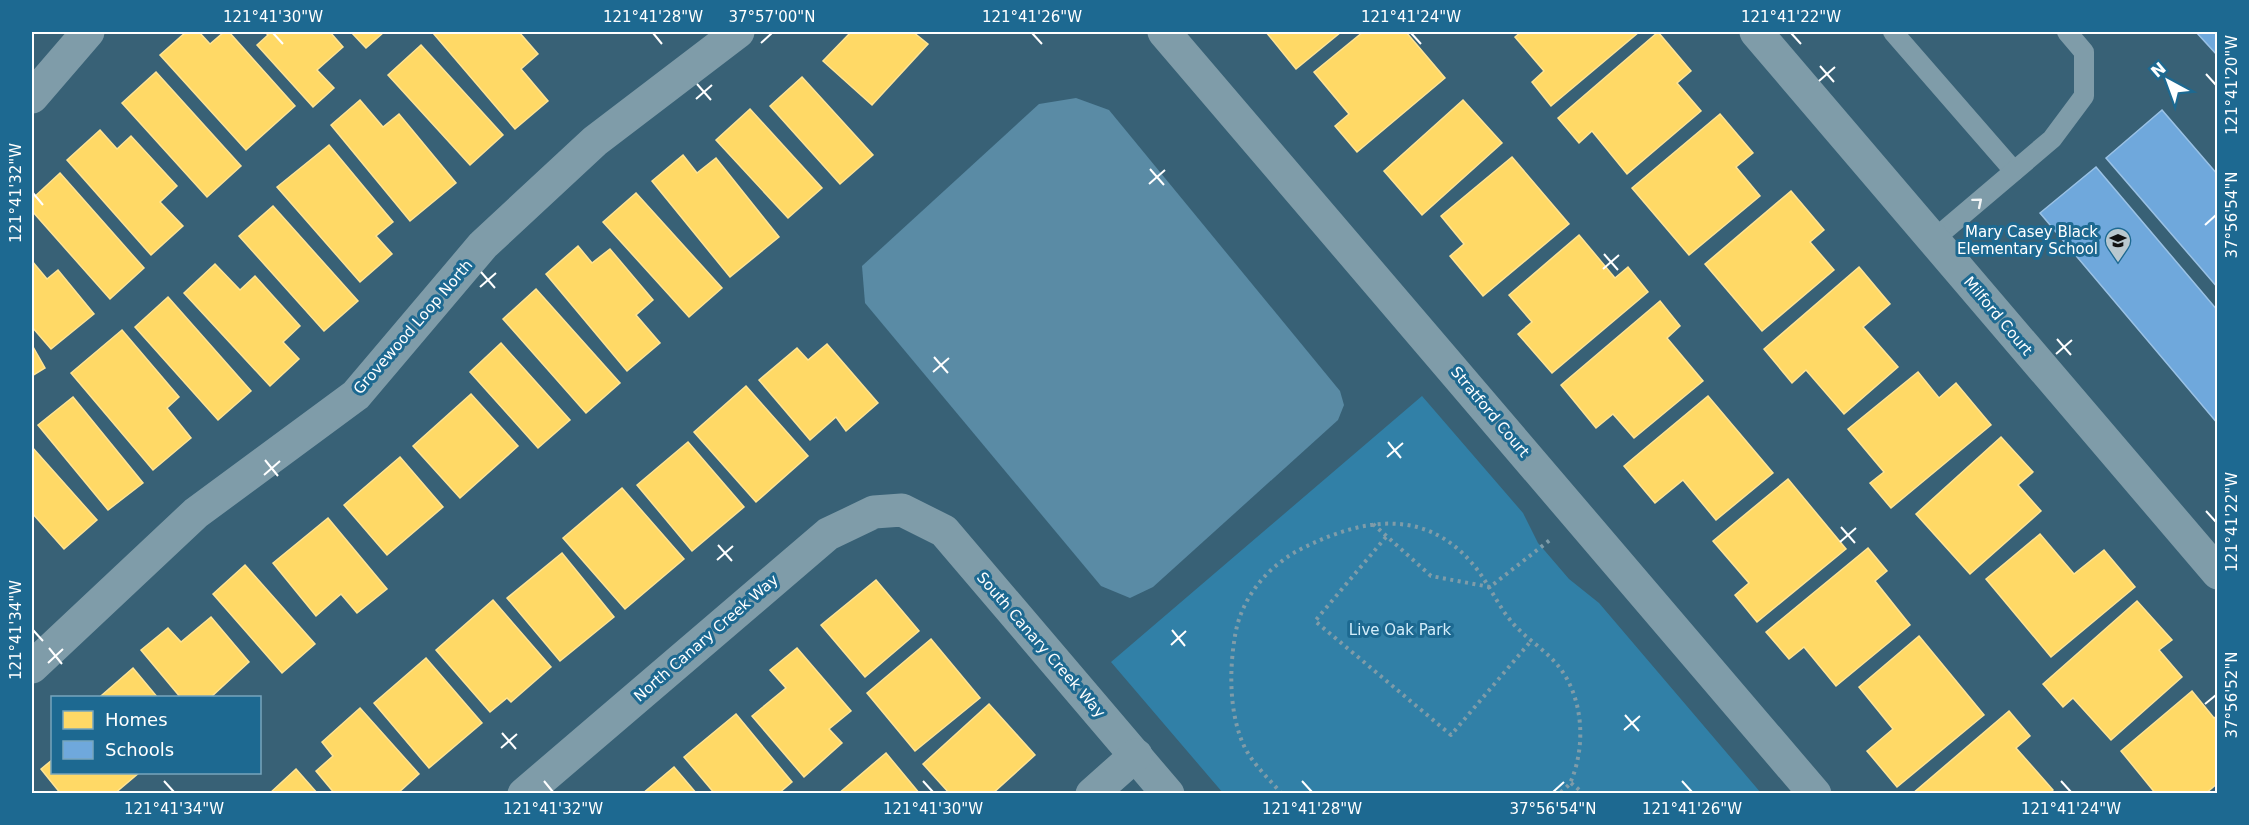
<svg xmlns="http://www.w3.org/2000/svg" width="2249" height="825" font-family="'DejaVu Sans',sans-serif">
	<rect width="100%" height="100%" fill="#386176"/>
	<path fill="#3180a7" d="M1422,396L1523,513L1538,543L1545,551L1569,579L1599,603L1761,793H1223L1111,662Z"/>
	<path fill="#5a8ba5" d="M1076,98L1109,110L1340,391L1344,405L1338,420L1153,587L1130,598L1101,586L865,303L862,266L1039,104Z"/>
	<g fill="#ffd966" stroke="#ffe494" stroke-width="1.5">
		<path d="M186,32H199L210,44L224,32H229L295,106L246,150L160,55Z"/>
		<path d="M265,32H330L343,47L317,70L334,88L313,107L257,45L268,35Z"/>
		<path d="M351,32H384L366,48Z"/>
		<path d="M435,32H519L538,54L521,69L548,101L515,129L433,33Z"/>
		<path d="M851,32H913L928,44L872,105L823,61Z"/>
		<path d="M1266,32H1341L1296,69Z"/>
		<path d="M1363,32H1406L1445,78L1357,152L1335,126L1349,114L1314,72Z"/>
		<path d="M1521,32H1639L1551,106L1532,82L1544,71L1515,37Z"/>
		<path d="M1658,32L1691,71L1677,83L1701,111L1627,174L1592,131L1579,143L1558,118Z"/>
		<path d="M421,45L503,135L470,165L388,75Z"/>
		<path d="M156,72L241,166L207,197L122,103Z"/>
		<path d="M802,77L873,155L840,184L770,106Z"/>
		<path d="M360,100L383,127L399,114L456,183L410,221L331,125Z"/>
		<path d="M1463,100L1502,143L1422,215L1384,171Z"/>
		<path d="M750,109L822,188L788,218L716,140Z"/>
		<path d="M1720,114L1753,153L1736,167L1760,196L1689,255L1632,188Z"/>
		<path d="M100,130L117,149L131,136L177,186L160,202L183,226L151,255L67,160Z"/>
		<path d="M329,145L393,222L376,236L392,254L360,282L277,187Z"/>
		<path d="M683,155L697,173L716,158L779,237L730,277L652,181Z"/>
		<path d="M1512,157L1569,224L1483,296L1450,256L1464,244L1441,216Z"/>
		<path d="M60,173L144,268L110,299L32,211V199Z"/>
		<path d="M1791,191L1824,230L1810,242L1834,270L1762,331L1705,264Z"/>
		<path d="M636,193L722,288L689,317L603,222Z"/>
		<path d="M273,206L358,301L324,331L239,236Z"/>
		<path d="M1579,235L1615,278L1628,267L1648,292L1552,373L1518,334L1532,322L1509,295Z"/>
		<path d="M578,246L592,263L610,249L653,300L636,315L660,343L627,371L546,274Z"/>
		<path d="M32,261L47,279L58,270L94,314L51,349L32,327Z"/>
		<path d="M215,264L240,290L255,276L300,326L283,342L299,359L270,386L184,293Z"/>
		<path d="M1859,267L1890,304L1863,327L1898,367L1844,414L1806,370L1792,383L1764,349Z"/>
		<path d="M536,289L620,383L586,413L503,319Z"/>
		<path d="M168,297L251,391L218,420L135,327Z"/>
		<path d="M1660,301L1680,326L1667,338L1703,381L1634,438L1613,414L1596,428L1561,385Z"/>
		<path d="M122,330L179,397L167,408L191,438L153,470L71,373Z"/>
		<path d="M501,343L570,420L538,448L470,372Z"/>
		<path d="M827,344L878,403L846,431L836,417L810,440L759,380L797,348L808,360Z"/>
		<path d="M32,345L45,368L32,376Z"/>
		<path d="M1918,372L1939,398L1956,383L1991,425L1891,508L1870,483L1884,472L1848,429Z"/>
		<path d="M746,386L808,456L756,502L694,432Z"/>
		<path d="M471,394L518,446L460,498L413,446Z"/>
		<path d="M1708,396L1773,473L1716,520L1683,480L1655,503L1624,466Z"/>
		<path d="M73,397L143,483L108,510L38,425Z"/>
		<path d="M2001,437L2033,472L2018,485L2041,511L1970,574L1916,514Z"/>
		<path d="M688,442L744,507L692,551L637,485Z"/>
		<path d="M32,447L97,520L64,549L32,513Z"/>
		<path d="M400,457L443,507L387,555L344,505Z"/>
		<path d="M1788,479L1846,549L1757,622L1735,595L1749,583L1713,541Z"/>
		<path d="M622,488L684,559L625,609L563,538Z"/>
		<path d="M328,518L387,589L357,613L341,594L316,616L273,563Z"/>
		<path d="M2040,534L2074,574L2104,550L2135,587L2051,657L1986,579Z"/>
		<path d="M1868,548L1887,571L1875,581L1910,625L1836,686L1804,647L1789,659L1766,632Z"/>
		<path d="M562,553L614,617L560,661L507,598Z"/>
		<path d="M245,565L315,644L282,673L213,594Z"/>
		<path d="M876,580L919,631L865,677L821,625Z"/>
		<path d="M493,600L551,667L511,702L507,698L490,712L436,650Z"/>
		<path d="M2137,601L2172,640L2159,650L2182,677L2111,740L2073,698L2063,707L2043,684Z"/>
		<path d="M211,617L249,662L210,698H181L141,650L168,628L181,642Z"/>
		<path d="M1919,636L1984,715L1897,787L1867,751L1893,729L1859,687Z"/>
		<path d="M931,639L980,698L915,751L867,693Z"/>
		<path d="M797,648L851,711L829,729L842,743L804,777L752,716L786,688L770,670Z"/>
		<path d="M426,658L482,723L429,768L374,703Z"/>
		<path d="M133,668L158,698H102L101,696Z"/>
		<path d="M2192,691L2214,718L2218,715V783L2205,794H2156L2121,751Z"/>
		<path d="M989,704L1035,755L992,794H950L923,764Z"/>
		<path d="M360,708L419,774L397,794H335L316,771L333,756L322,742Z"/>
		<path d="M2009,711L2030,736L2016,748L2053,790L2049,794H1912Z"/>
		<path d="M736,714L792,782L778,794H715L684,757Z"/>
		<path d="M886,753L920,794H838Z"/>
		<path d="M52,760V772H140L114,794H61L41,769Z"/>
		<path d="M674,767L697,794H642Z"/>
		<path d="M296,769L318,794H269Z"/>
	</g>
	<g fill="#6fa8dc" stroke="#9ac2e6" stroke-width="1.5">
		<path d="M2196,32H2218V56Z"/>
		<path d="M2162,110L2218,175V288L2106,158Z"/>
		<path d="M2096,167L2218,311V424L2040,213Z"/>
	</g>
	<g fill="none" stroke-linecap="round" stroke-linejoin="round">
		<g stroke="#7f9ca9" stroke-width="4" stroke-dasharray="3 4.5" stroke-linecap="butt">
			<path d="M1373,524L1431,576L1490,587L1550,540"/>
			<path d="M1386,537L1315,621L1451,735L1531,641"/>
			<path d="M1571,783L1584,794"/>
			<path d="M1282,794C1269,779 1254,765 1245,748C1229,715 1229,671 1235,636C1241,597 1269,564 1305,547C1362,519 1423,508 1470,561C1487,579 1496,603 1511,621C1523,636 1541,647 1554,661C1583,692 1587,743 1571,781C1569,786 1563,790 1559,794"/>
		</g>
		<g stroke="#7f9ca9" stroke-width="20">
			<path d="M1893,32L2014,171"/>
			<path d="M1933,240L2052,139L2084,96V52L2067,32"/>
		</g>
		<g stroke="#7f9ca9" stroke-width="33">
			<path d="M1164,32L1815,794"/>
			<path d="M1756,32L2218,573"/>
			<path d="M32,97L88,32"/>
			<path d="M32,667L196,513L356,395L483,245L595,141L738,32"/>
			<path d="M524,794L828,534L874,512L902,510L944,531L1168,794"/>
			<path d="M1092,794L1136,755"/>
		</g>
	</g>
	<defs><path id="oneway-chevron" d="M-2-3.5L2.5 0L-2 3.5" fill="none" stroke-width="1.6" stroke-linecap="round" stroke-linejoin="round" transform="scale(1.5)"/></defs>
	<use stroke="#f2f5f6" href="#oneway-chevron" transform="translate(1978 202) rotate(-40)"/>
	<path fill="none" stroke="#fff" stroke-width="2" d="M273,33L283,44M653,33L662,44M1032,33L1042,44M1411,33L1421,44M1791,33L1801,44M761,43L772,33M1820,66L1834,82M2206,74L2216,85M1819,81L1835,67M697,84L711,100M696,99L712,85M1150,169L1164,185M1149,184L1165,170M33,193L43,205M2205,225L2216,215M1604,254L1618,270M1603,269L1619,255M481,272L495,288M480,287L496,273M2057,339L2071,355M2056,354L2072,340M934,357L948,373M933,372L949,358M1388,442L1401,458M1387,457L1403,443M265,460L278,476M264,475L280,461M2206,511L2216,522M1841,527L1855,543M1840,542L1856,528M718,545L732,561M717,560L733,546M33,630L43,641M1172,630L1185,646M1171,645L1186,631M49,648L62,664M48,663L63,649M2205,704L2216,695M1625,715L1639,731M1624,730L1640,716M502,733L516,749M501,748L517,734M164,781L174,792M544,781L553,792M923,781L933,792M1302,781L1312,792M1682,781L1692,792M2061,781L2071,792M1553,792L1564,782"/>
	<defs>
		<symbol id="school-pin" viewBox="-11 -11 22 30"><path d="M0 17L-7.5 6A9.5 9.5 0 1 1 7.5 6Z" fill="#b9c8cf" stroke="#1d6991"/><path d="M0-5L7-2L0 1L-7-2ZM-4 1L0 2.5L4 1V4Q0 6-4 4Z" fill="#111"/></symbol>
	</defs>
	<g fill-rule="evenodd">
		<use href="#school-pin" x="2103" y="226" width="30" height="40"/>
	</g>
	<g text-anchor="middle" stroke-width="6" stroke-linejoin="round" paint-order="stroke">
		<g font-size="15" fill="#fff" stroke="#1d6991" text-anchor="end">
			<text x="2098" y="237">Mary Casey Black<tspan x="2098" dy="17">Elementary School</tspan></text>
		</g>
		<g font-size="15" fill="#fff" stroke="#1d6991">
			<text transform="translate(1998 316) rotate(50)" y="5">Milford Court</text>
			<text transform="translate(413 327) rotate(-49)" y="5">Grovewood Loop North</text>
			<text transform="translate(1490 412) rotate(50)" y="5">Stratford Court</text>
			<text transform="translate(706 638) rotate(-41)" y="5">North Canary Creek Way</text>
			<text transform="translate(1041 645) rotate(49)" y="5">South Canary Creek Way</text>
		</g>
		<g font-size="15" fill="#d3edfa" stroke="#1d6991">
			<text x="1400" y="635">Live Oak Park</text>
		</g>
	</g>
	<rect width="2249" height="825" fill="none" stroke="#1d6991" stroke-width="66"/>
	<rect x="51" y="696" width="210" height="78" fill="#1d6991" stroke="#77a5bd" stroke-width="1.5"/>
	<rect x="63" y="711" width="30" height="18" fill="#ffd966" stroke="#77a5bd" stroke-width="1.5"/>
	<text x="105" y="726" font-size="18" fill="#ffffff">Homes</text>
	<rect x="63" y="741" width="30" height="18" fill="#6fa8dc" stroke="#77a5bd" stroke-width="1.5"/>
	<text x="105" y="756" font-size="18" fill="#ffffff">Schools</text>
	<g transform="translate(2168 81) rotate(319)" stroke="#1d6991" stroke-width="4.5" paint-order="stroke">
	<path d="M0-4.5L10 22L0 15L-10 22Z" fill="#ffffff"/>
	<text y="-9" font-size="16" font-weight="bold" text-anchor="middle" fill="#ffffff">N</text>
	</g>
	<rect x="33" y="33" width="2183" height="759" fill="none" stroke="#fff" stroke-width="2"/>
	<g font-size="15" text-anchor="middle" fill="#fff">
		<text x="273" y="22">121°41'30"W</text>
		<text x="653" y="22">121°41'28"W</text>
		<text x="772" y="22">37°57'00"N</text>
		<text x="1032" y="22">121°41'26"W</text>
		<text x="1411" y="22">121°41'24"W</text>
		<text x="1791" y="22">121°41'22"W</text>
		<text transform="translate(2232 85) rotate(-90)" y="5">121°41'20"W</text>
		<text transform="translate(16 193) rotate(-90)" y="5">121°41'32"W</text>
		<text transform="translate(2232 215) rotate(-90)" y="5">37°56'54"N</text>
		<text transform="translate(2232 522) rotate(-90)" y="5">121°41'22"W</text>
		<text transform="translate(16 630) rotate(-90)" y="5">121°41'34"W</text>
		<text transform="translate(2232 695) rotate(-90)" y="5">37°56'52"N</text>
		<text x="174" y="814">121°41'34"W</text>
		<text x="553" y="814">121°41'32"W</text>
		<text x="933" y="814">121°41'30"W</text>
		<text x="1312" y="814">121°41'28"W</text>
		<text x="1553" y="814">37°56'54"N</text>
		<text x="1692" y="814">121°41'26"W</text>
		<text x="2071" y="814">121°41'24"W</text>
	</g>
</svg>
